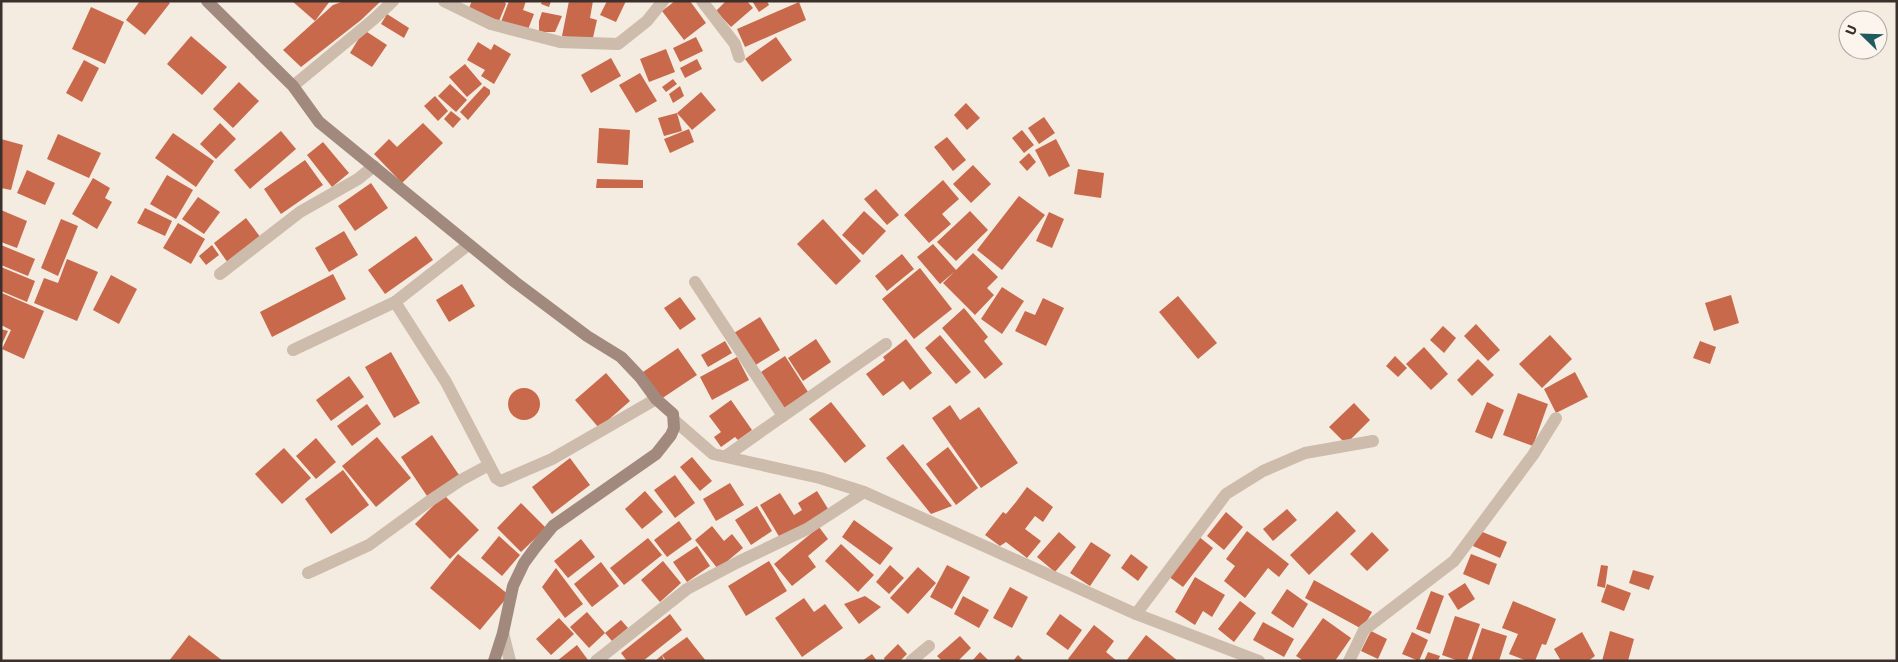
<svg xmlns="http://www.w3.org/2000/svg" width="1898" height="662" font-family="Signika,sans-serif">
	<rect width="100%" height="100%" fill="#f4ebe1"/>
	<g fill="#c8694b">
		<path d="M140,1H167L170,3L145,35L126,20Z"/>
		<path d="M292,1H330L315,21Z"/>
		<path d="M344,1H381L361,20L301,67L283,50L333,5Z"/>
		<path d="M472,1H504L506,4L499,21L469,8Z"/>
		<path d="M509,1H526L523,10L534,14L527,32L501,22Z"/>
		<path d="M542,1H551L549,7L541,4Z"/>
		<path d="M569,1H593L590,18L597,20L592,42L562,36Z"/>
		<path d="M607,1H626L616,22L600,15Z"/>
		<path d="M675,1H690L706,23L684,40L662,11Z"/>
		<path d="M726,1H747L753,8L731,27L716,11Z"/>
		<path d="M752,1H767L769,5L759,12Z"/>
		<path d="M799,2L806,20L745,47L737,29Z"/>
		<path d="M91,7L124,22L105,64L72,49Z"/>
		<path d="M542,12L562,16L555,32H539V21Z"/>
		<path d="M387,14L409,28L404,38L381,24Z"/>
		<path d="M364,30L387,45L372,67L350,53Z"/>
		<path d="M191,36L227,67L202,95L167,64Z"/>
		<path d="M696,37L703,51L680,62L673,48Z"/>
		<path d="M776,37L792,60L762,82L745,59Z"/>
		<path d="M478,42L491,50L494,44L511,54L494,84L481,76L485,70L467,60Z"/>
		<path d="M666,49L675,72L649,82L640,59Z"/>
		<path d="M611,58L621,76L591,93L581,75Z"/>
		<path d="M697,59L702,69L685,78L680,68Z"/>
		<path d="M84,60L99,68L82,102L66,93Z"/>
		<path d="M465,64L482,84L467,97L449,77Z"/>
		<path d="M640,73L657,101L636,113L619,85Z"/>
		<path d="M673,79L677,84L666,92L662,87Z"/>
		<path d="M239,82L259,101L233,128L213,109Z"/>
		<path d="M450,84L467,100L456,112L438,96Z"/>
		<path d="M484,86L490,90V94L468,120L460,112Z"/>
		<path d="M680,86L684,96L673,103L669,94Z"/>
		<path d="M701,92L716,110L692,130L677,113Z"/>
		<path d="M435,96L448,111L438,121L424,106Z"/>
		<path d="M966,103L980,118L967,130L954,115Z"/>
		<path d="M451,111L461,119L453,128L444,119Z"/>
		<path d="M677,113L682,131L664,136L658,118Z"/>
		<path d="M1044,117L1055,133L1039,144L1028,128Z"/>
		<path d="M220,123L236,139L216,159L200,144Z"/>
		<path d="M423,123L443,143L402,183L374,154L389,139L397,147Z"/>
		<path d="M599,128L630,130L628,165L597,163Z"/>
		<path d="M689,129L694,142L670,153L664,139Z"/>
		<path d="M1022,130L1034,145L1024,153L1012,138Z"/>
		<path d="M281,131L296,149L250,189L234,170Z"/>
		<path d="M173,133L214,161L196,187L155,158Z"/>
		<path d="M58,134L101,153L89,178L47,159Z"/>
		<path d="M947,137L966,160L953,171L934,147Z"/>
		<path d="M1,139L23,145L11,190L1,188Z"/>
		<path d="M1056,139L1070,166L1049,177L1035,150Z"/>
		<path d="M323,142L349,173L332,187L307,155Z"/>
		<path d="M1029,153L1036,162L1027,171L1019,162Z"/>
		<path d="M305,160L323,185L281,214L264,189Z"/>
		<path d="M973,165L991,184L971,203L953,184Z"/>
		<path d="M1078,169L1104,173L1101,198L1074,194Z"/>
		<path d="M27,170L55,183L45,205L17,193Z"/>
		<path d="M167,175L193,190L176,219L150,204Z"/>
		<path d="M93,178L110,188L105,198L112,202L97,229L72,214Z"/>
		<path d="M597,179L643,180V188H596Z"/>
		<path d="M943,180L959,199L942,214L951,224L929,243L904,215Z"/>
		<path d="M371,183L388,208L355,231L338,206Z"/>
		<path d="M876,189L899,215L887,225L864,199Z"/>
		<path d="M1019,196L1045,215L1002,270L977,250Z"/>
		<path d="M198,197L220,212L204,234L182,219Z"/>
		<path d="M145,208L172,221L165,236L137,223Z"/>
		<path d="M1,210L27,221L17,248L1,242Z"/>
		<path d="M864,211L886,231L863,255L842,235Z"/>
		<path d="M970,211L988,230L956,261L937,242Z"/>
		<path d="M1049,212L1064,219L1052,248L1036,241Z"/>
		<path d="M246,218L261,238L228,263L214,243Z"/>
		<path d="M61,219L78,226L58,276L41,268Z"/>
		<path d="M823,219L861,261L836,285L797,244Z"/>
		<path d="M178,223L205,239L191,264L163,248Z"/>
		<path d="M344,231L358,255L329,272L315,248Z"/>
		<path d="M416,236L433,260L385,294L368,270Z"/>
		<path d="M933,244L956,270L973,253L998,277L987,288L994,295L975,315L943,283L954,272L940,284L917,257Z"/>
		<path d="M1,245L35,259L28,276L1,265Z"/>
		<path d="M212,245L219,255L206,265L199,256Z"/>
		<path d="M902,254L914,269L887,291L875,276Z"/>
		<path d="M67,259L98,272L77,321L34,303L44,278L58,283Z"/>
		<path d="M1,267L35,281L27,302L1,291Z"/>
		<path d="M920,268L952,309L914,339L882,299Z"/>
		<path d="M333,274L346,299L272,337L260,312Z"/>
		<path d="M111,275L137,289L119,324L93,310Z"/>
		<path d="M462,284L475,306L449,322L436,300Z"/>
		<path d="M1002,287L1024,301L1002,334L981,319Z"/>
		<path d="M2,293L44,311L24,359L2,349L11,330L1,325Z"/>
		<path d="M1731,295L1739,323L1714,331L1705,303Z"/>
		<path d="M1178,296L1217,343L1198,359L1159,312Z"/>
		<path d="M680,297L696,319L680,330L664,308Z"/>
		<path d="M1043,298L1064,308L1046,346L1015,331L1025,311L1035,315Z"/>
		<path d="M964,308L988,337L984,341L1003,364L985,379L942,328Z"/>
		<path d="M760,317L780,350L754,366L734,333Z"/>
		<path d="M1476,324L1500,350L1488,361L1464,336Z"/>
		<path d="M1443,326L1456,338L1444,353L1430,340Z"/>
		<path d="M1,329L8,331L1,346Z"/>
		<path d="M940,335L971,372L956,384L925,348Z"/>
		<path d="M1550,335L1572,359L1542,388L1519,364Z"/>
		<path d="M816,339L831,362L803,381L788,358Z"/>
		<path d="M906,339L932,373L910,390L903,381L883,396L866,374L885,360L883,357Z"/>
		<path d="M725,341L732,353L708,367L701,355Z"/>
		<path d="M1700,341L1716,347L1710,364L1693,358Z"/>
		<path d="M1424,347L1448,374L1431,390L1406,364Z"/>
		<path d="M678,348L697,375L661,399L643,372Z"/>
		<path d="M391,352L420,403L394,418L365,367Z"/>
		<path d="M785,356L808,392L784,408L761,372Z"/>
		<path d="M1395,356L1407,368L1398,377L1386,366Z"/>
		<path d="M737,357L749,380L712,400L700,377Z"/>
		<path d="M1478,359L1494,375L1472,396L1457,380Z"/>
		<path d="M1575,372L1588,397L1556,413L1544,389Z"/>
		<path d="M606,373L630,401L599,428L575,400Z"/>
		<path d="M349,376L364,397L331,421L316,400Z"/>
		<circle cx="524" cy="404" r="16"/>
		<path d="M1518,393L1548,404L1533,446L1503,435Z"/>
		<path d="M731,400L752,430L738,440L735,437L721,447L714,437L721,432L709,416Z"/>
		<path d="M831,402L866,446L845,463L809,419Z"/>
		<path d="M1487,402L1504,410L1492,439L1475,432Z"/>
		<path d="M1354,403L1370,420L1346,444L1329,427Z"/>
		<path d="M367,404L381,424L352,446L337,426Z"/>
		<path d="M950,405L960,420L979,407L1018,463L981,488L932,418Z"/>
		<path d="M432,435L461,478L429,499L401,457Z"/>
		<path d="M377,437L411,478L376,507L342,466Z"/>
		<path d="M316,438L336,462L316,479L296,456Z"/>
		<path d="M903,444L952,506L931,514L886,458Z"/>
		<path d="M948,447L978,488L956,505L926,464Z"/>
		<path d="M284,448L311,478L282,504L255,474Z"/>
		<path d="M692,457L712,481L700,491L680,467Z"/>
		<path d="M570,458L590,485L552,514L532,487Z"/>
		<path d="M343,470L369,505L331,534L305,499Z"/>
		<path d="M675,475L695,503L675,518L654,490Z"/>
		<path d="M730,483L744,505L716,521L703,499Z"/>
		<path d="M1027,487L1053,507L1043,522L1035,516L1025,529L1041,541L1027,558L1006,542L1000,546L985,535L1003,512L1006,514L1016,502Z"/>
		<path d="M645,491L663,512L642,529L625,509Z"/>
		<path d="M817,491L830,512L780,538L760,505L780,493L794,515L802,510L798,503Z"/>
		<path d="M444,495L479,530L450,559L415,524Z"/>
		<path d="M521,503L546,528L521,552L497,528Z"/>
		<path d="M757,506L772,531L751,545L735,520Z"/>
		<path d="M1287,509L1297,520L1273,541L1263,529Z"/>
		<path d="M1337,511L1356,531L1309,575L1290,555Z"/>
		<path d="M1226,512L1243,527L1224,550L1207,536Z"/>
		<path d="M854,520L893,548L880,565L842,537Z"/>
		<path d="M679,521L692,539L667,557L654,540Z"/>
		<path d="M712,526L724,541L732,534L743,548L718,569L695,540Z"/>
		<path d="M819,527L828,539L808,556L816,567L792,586L774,564Z"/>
		<path d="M1247,531L1289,564L1279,577L1268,568L1245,598L1224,581L1235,566L1226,559Z"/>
		<path d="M1480,531L1507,542L1500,558L1473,546Z"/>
		<path d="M1059,532L1076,547L1055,572L1037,557Z"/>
		<path d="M1372,532L1389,550L1367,571L1350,554Z"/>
		<path d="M499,536L520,555L502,576L481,558Z"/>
		<path d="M1198,536L1213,548L1183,587L1168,576Z"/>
		<path d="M648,538L662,555L624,585L610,568Z"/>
		<path d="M581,539L595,557L568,578L554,561Z"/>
		<path d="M1091,542L1111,555L1090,586L1070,573Z"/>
		<path d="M841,544L874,575L858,592L825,561Z"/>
		<path d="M697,546L710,566L687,582L673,562Z"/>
		<path d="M458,554L509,595L480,630L430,588Z"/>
		<path d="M1131,554L1148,567L1138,581L1121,568Z"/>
		<path d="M1471,554L1497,564L1489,585L1463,574Z"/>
		<path d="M663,561L681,583L660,602L641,580Z"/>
		<path d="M769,561L787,591L746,616L728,586Z"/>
		<path d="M601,562L619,586L592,607L574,584Z"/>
		<path d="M890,565L904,578L889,594L876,582Z"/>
		<path d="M947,565L970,577L952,609L930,597Z"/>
		<path d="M1601,565L1608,566L1605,588L1597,586Z"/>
		<path d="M918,567L936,583L908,614L890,598Z"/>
		<path d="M556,568L583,604L565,618L542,587Z"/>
		<path d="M1633,570L1654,576L1649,590L1629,583Z"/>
		<path d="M1195,577L1225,595L1212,617L1203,611L1195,625L1175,612Z"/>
		<path d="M1314,580L1372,612L1362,629L1305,598Z"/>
		<path d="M1465,583L1475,599L1458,610L1448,594Z"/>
		<path d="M1607,584L1631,593L1624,611L1601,602Z"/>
		<path d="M1010,587L1028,597L1012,628L993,618Z"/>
		<path d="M1287,589L1308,604L1293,628L1271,613Z"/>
		<path d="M1431,591L1444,596L1430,634L1416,629Z"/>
		<path d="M865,596L881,607L859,624L844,604Z"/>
		<path d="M963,596L989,610L979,628L954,614Z"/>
		<path d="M804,598L814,612L825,604L843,628L802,657L775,618Z"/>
		<path d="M1240,601L1256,613L1234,642L1218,629Z"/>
		<path d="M1513,601L1556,619L1546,645L1542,644L1535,661H1527L1509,654L1518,634L1502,628Z"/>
		<path d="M587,612L605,633L589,648L570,627Z"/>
		<path d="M670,614L682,630L643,661H627L621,653Z"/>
		<path d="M1060,614L1082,630L1068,650L1046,634Z"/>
		<path d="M1455,616L1480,624L1467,661H1459L1442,655Z"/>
		<path d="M559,618L574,634L551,655L536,639Z"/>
		<path d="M1323,618L1351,638L1335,661H1304L1296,656Z"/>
		<path d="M621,620L628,628L612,641L605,633Z"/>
		<path d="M1263,622L1294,639L1284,657L1253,640Z"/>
		<path d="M1094,625L1114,641L1106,652L1117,661H1070L1068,659Z"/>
		<path d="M1482,628L1507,636L1499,661H1471Z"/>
		<path d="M1371,631L1387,639L1378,659L1361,651Z"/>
		<path d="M1610,631L1634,639L1628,661H1602Z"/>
		<path d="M1412,632L1428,640L1419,661L1402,654Z"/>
		<path d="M1582,632L1595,656L1588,661H1561L1554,649Z"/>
		<path d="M189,635L223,661H169Z"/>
		<path d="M1146,635L1178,661H1126Z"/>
		<path d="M960,636L971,648L958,661H942L937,656Z"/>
		<path d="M687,637L706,661H666L662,655Z"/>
		<path d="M898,644L907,654L900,661H885L884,658Z"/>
		<path d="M577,645L588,660L557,661Z"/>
		<path d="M980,652L989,661H972Z"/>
		<path d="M1428,652L1440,656L1438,661H1424Z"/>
		<path d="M872,654L877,661H862Z"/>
		<path d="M662,655L664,661H655Z"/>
		<path d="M1018,655L1024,661H1013Z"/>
	</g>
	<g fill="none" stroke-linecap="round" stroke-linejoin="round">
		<g stroke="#cdbbac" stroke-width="12">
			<path d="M444,1L491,24L560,42L618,44L647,21L663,1"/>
			<path d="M702,1L735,44L739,57"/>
			<path d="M293,86L374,19L393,1"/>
			<path d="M220,274L300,212L358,179L374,166"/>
			<path d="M695,282L783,416"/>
			<path d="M395,302L446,382L493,472L496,478L501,481L552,459L656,399"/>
			<path d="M293,350L395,302L468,245"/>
			<path d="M674,420L713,454L820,478L864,492L1136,614L1259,661"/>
			<path d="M726,456L886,344"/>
			<path d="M308,573L369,545L428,502L461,480L489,465"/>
			<path d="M1136,614L1226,494L1263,471L1305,453L1373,441"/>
			<path d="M503,633L510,661"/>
			<path d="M596,661L687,589L738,562L807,529L864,492"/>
			<path d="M911,661L929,646"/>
			<path d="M1349,661L1364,630L1454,561L1533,455L1556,418"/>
		</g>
		<path stroke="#a18a7d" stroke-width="12" d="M207,1L293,86L319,122L515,282L587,336L621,357L640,377L656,399L673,414L674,428L671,435L656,454L553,526L535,548L524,563L513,586L503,633L494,661"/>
	</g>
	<rect width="1898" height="662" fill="none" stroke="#3b302b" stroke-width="5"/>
	<g transform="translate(1863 35) rotate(293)"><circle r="24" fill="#fbf5ee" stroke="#aea6a0"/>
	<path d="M0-4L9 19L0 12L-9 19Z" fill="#1f5a5e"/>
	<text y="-8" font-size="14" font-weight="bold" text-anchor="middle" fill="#3b302b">U</text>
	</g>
</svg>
